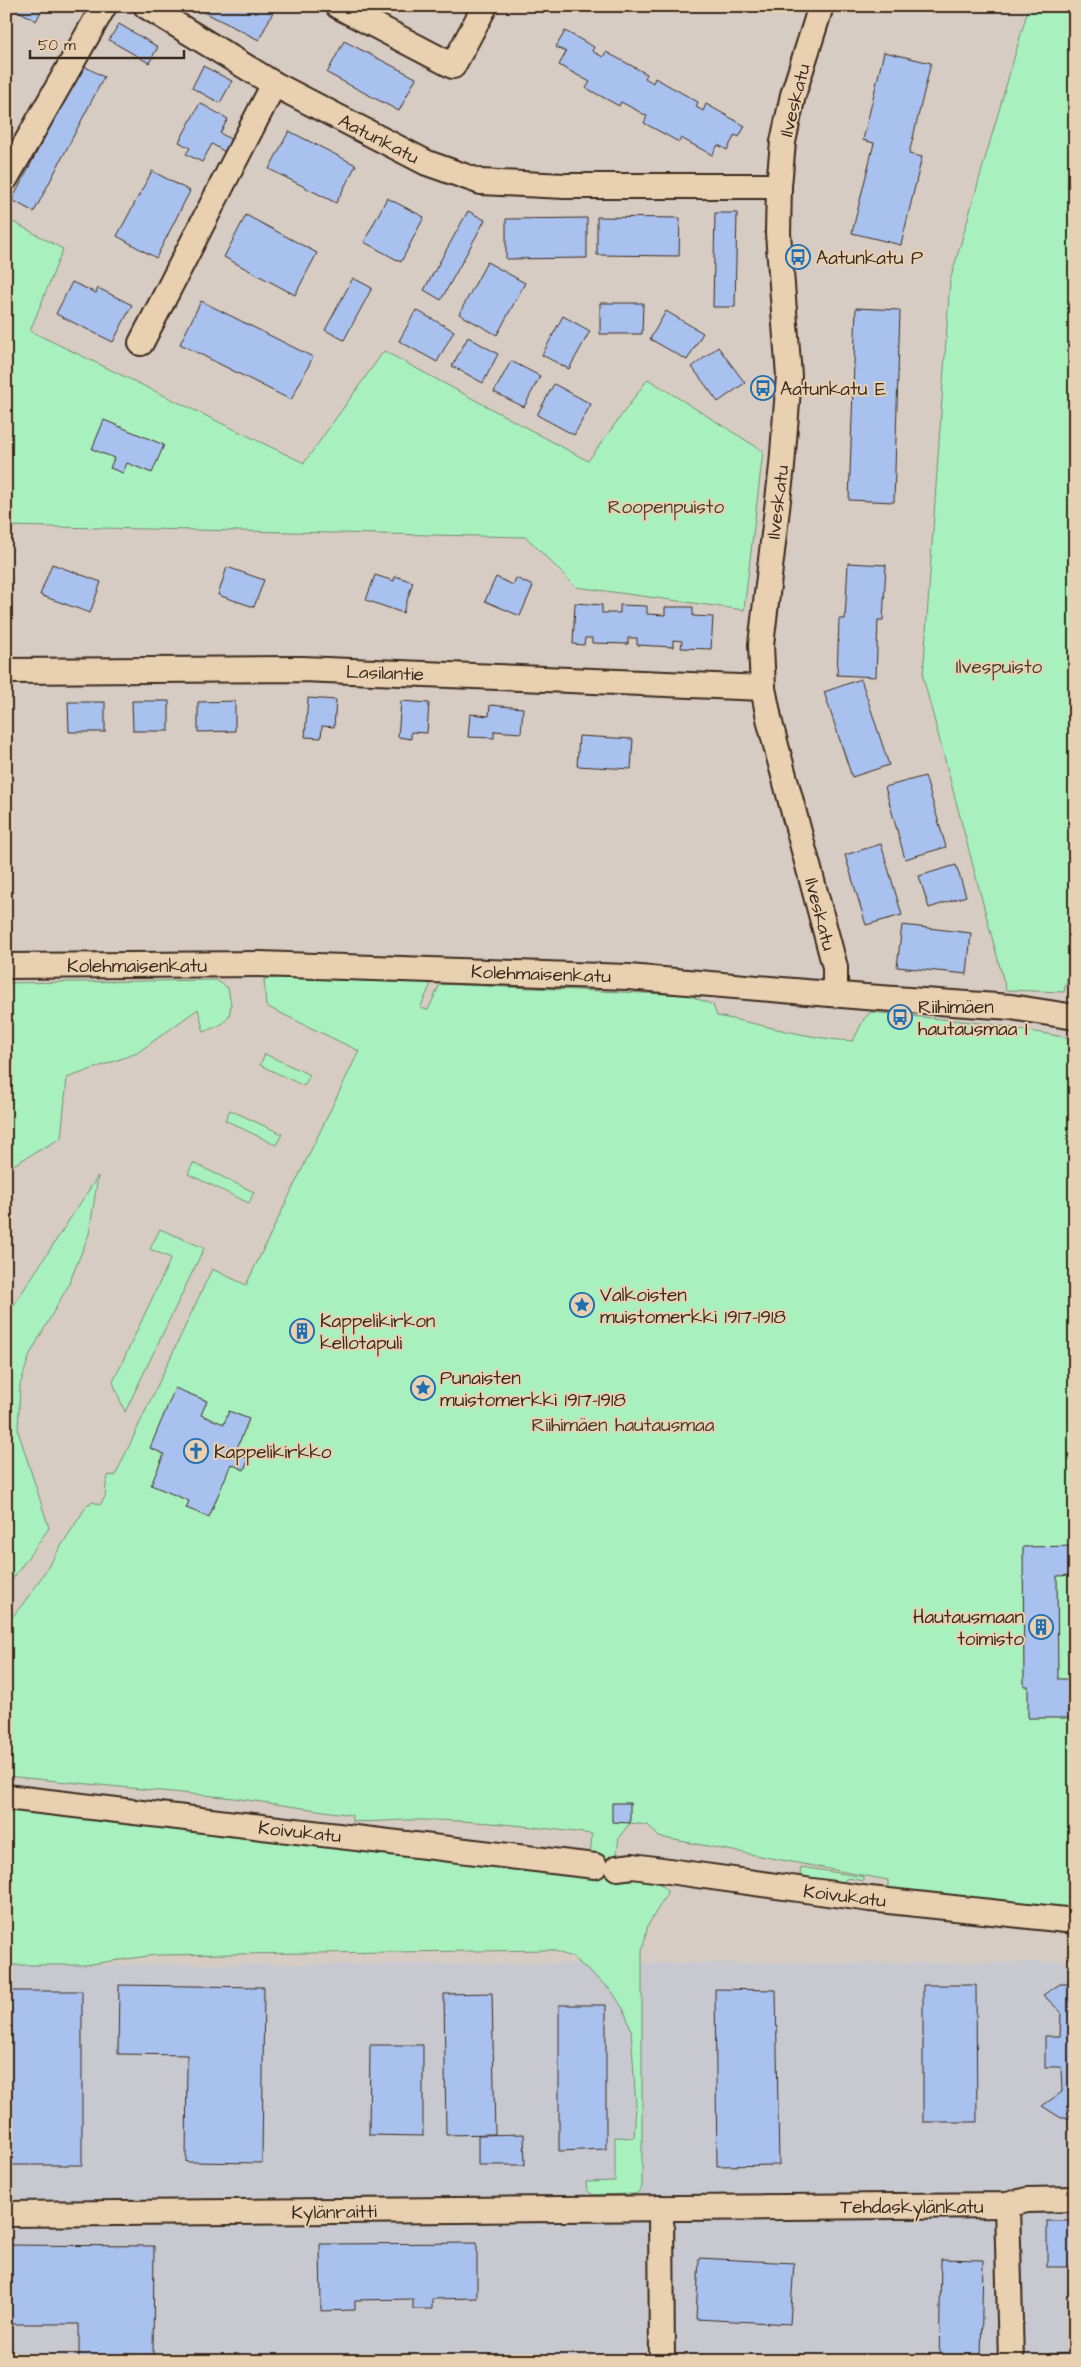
<svg xmlns="http://www.w3.org/2000/svg" width="1081" height="2367" font-family="'Architects Daughter',sans-serif">
	<rect width="100%" height="100%" fill="#d6ccc3"/>
	<filter id="ink" filterUnits="userSpaceOnUse"><feTurbulence type="fractalNoise" baseFrequency=".02" numOctaves="2"/><feDisplacementMap in="SourceGraphic" scale="10" xChannelSelector="R" yChannelSelector="G"/><feConvolveMatrix kernelMatrix="1 2 1 2 8 2 1 2 1" color-interpolation-filters="sRGB"/></filter>
	<g filter="url(#ink)">
		<path fill="#c8c9d0" d="M1075,1962V2361H6V1965Z"/>
		<g fill="#a8f1bf" stroke="#728e6e">
			<path d="M1029,6H1075V959L1069,969L1064,992L1006,990L923,677L950,281Z"/>
			<path d="M6,218L63,249L30,331L304,463L384,351L588,461L648,379L763,451L744,610L576,587L526,537L6,526Z"/>
			<path d="M279,978L430,983V986L420,1008L428,1010L440,984L688,995L713,1005L717,1016C762,1024 808,1039 853,1041L864,1019L871,1012L990,1024L1075,1039V1912L888,1889V1880L659,1837L648,1825L630,1823L619,1837L616,1860L590,1857L592,1834C535,1827 479,1820 421,1820C398,1819 375,1823 352,1821V1815L234,1798L6,1776V1625L32,1592L88,1504L94,1502L100,1505L105,1497C106,1489 105,1484 109,1475L115,1476L212,1269L246,1285L359,1051L266,1006L264,979Z"/>
			<path d="M216,980L228,988L231,1005L229,1016L222,1024L204,1032L198,1009L137,1053L67,1078L61,1138L6,1169V983Z"/>
			<path d="M265,1054L310,1075L304,1086L260,1065Z"/>
			<path d="M230,1110L282,1134L276,1145L225,1120Z"/>
			<path d="M193,1163L254,1192L249,1203L188,1174Z"/>
			<path d="M98,1176L89,1234L68,1286L30,1354L20,1385L18,1431L49,1528L6,1588V1317Z"/>
			<path d="M160,1229L204,1248L125,1412L113,1382L171,1258L150,1249Z"/>
			<path d="M6,1807L615,1875L660,1884L667,1890L666,1895L648,1925L642,1951V2188L636,2194L593,2195L587,2190L586,2182L615,2181V2137L634,2138L636,2106L631,2029L624,2010L611,1990L572,1957L552,1950L155,1955L84,1965H6Z"/>
			<path d="M801,1867L864,1877V1881L848,1878L837,1885L799,1881Z"/>
		</g>
		<g fill="#a9c1ee" stroke="#3b2a1e">
			<path d="M10,6H44L36,21Z"/>
			<path d="M197,6H276L259,40L196,8Z"/>
			<path d="M119,24L158,47L149,63L109,40Z"/>
			<path d="M565,31L594,47L592,51L603,57L606,52L647,74L645,78L653,83L655,78L698,102L696,107L703,111L706,104L745,126L739,137L735,135L727,150L718,145L712,155L681,138L679,142L644,123L647,116L621,102L619,106L586,88L590,82L559,65L566,52L556,47Z"/>
			<path d="M344,41L416,78L399,111L327,73Z"/>
			<path d="M884,52L931,63L909,154L922,157L901,245L852,233L874,143L863,140Z"/>
			<path d="M82,65L104,77L34,212L12,200Z"/>
			<path d="M203,66L232,81L220,103L192,88Z"/>
			<path d="M200,103L228,119L220,133L232,140L225,152L212,144L202,162L186,154L190,148L179,142Z"/>
			<path d="M289,131L356,165L336,203L269,169Z"/>
			<path d="M152,171L190,191L156,258L117,236Z"/>
			<path d="M387,198L424,217L401,262L364,242Z"/>
			<path d="M468,211L485,220L441,300L424,290Z"/>
			<path d="M715,213H737L735,307H713Z"/>
			<path d="M246,215L317,253L295,295L224,257Z"/>
			<path d="M597,217L680,218L679,256L597,255Z"/>
			<path d="M587,218V258L506,259V219Z"/>
			<path d="M487,262L525,283L497,335L459,314Z"/>
			<path d="M353,278L372,288L344,340L325,330Z"/>
			<path d="M72,282L96,293L98,288L132,305L113,342L56,314Z"/>
			<path d="M201,301L313,357L291,400L180,344Z"/>
			<path d="M600,303H643L642,334H600Z"/>
			<path d="M856,308L900,310L894,502L849,500Z"/>
			<path d="M416,310L454,331L437,362L399,341Z"/>
			<path d="M666,311L703,333L687,360L650,339Z"/>
			<path d="M563,316L590,331L569,369L542,355Z"/>
			<path d="M468,337L498,354L483,383L452,366Z"/>
			<path d="M718,347L745,383L718,402L692,367Z"/>
			<path d="M511,361L540,376L524,407L494,392Z"/>
			<path d="M554,384L591,404L574,435L537,415Z"/>
			<path d="M104,420L164,445L152,473L127,463L123,473L110,468L114,458L92,449Z"/>
			<path d="M848,563L886,565L883,620H878L876,677L837,675L839,619H845Z"/>
			<path d="M52,564L101,582L90,613L40,595Z"/>
			<path d="M227,567L264,580L254,607L218,595Z"/>
			<path d="M375,575L394,581L395,576L413,582L403,613L366,600Z"/>
			<path d="M496,577L513,585L516,578L533,586L520,616L485,601Z"/>
			<path d="M575,603L602,605V613H620V605L647,606V614L665,615V607H693V616L713,617L711,649L681,648L682,641L673,640V647L637,645V638H628V644L592,643V638H585L584,645L573,644Z"/>
			<path d="M861,679L889,765L852,777L824,692Z"/>
			<path d="M308,698L336,700L334,727L322,726L321,738L305,737Z"/>
			<path d="M132,701H169V731H133Z"/>
			<path d="M235,701V731L198,732V702Z"/>
			<path d="M401,701L429,703L427,733L411,732V739L398,737Z"/>
			<path d="M68,702H105V732H69Z"/>
			<path d="M490,705L523,708L521,733L494,731V738L468,737L470,714L489,716Z"/>
			<path d="M579,736L633,739L631,769L577,766Z"/>
			<path d="M925,776L946,847L905,859L885,787Z"/>
			<path d="M6,811H9L10,894H6Z"/>
			<path d="M881,844L902,915L866,925L845,855Z"/>
			<path d="M956,865L966,896L929,908L919,876Z"/>
			<path d="M902,925L971,933L967,974L897,967Z"/>
			<path d="M300,1325L307,1329L303,1337L296,1333Z"/>
			<path d="M175,1388L207,1401L201,1415L224,1424L229,1411L249,1419L235,1453L249,1459L244,1470L231,1464L209,1517L186,1508L189,1501L151,1485L164,1454L150,1448Z"/>
			<path d="M1075,1546V1575L1057,1576L1058,1679H1075V1718H1028V1686H1024L1023,1547Z"/>
			<path d="M612,1803H630V1823L612,1822Z"/>
			<path d="M1060,1984H1075V2118H1061L1042,2106L1062,2092L1061,2067H1045V2036H1060L1061,2012L1043,1995Z"/>
			<path d="M119,1985L264,1987L262,2163L186,2162L187,2055L118,2054Z"/>
			<path d="M923,1985H976L977,2122H923Z"/>
			<path d="M715,1989L776,1990L779,2165L717,2166Z"/>
			<rect x="6" y="1991" width="76" height="174"/>
			<path d="M492,1993L495,2134L446,2135L444,1994Z"/>
			<path d="M559,2005H606V2149L559,2151Z"/>
			<path d="M370,2045H423V2136L369,2135Z"/>
			<path d="M524,2134L525,2165H478V2135Z"/>
			<rect x="1047" y="2221" width="28" height="46"/>
			<path d="M477,2243V2298L432,2299V2309H413V2299L355,2300V2310L321,2311L320,2244Z"/>
			<path d="M6,2245L154,2246L153,2361H79V2324H6Z"/>
			<path d="M699,2258L794,2263L790,2324L696,2319Z"/>
			<path d="M941,2259L983,2260L981,2361H939Z"/>
			<path d="M1075,2353V2361H1049V2354Z"/>
		</g>
		<g fill="none" stroke-linecap="round" stroke-linejoin="round">
			<defs>
				<g id="street">
					<path d="M146,6L274,84"/>
					<path d="M338,6L453,66L485,6"/>
					<path d="M821,6L793,95L783,142L779,186L778,233L789,376L782,466L761,645L763,688L770,723L835,967V994"/>
					<path d="M6,178L104,6"/>
					<path d="M141,343L274,84L427,163L481,182L565,186H779"/>
					<path d="M6,671L302,669L763,688"/>
					<path d="M6,966L259,964L628,977L865,997L1011,1007L1075,1017"/>
					<path d="M6,1797L595,1866"/>
					<path d="M617,1868L633,1866L870,1899L1075,1921"/>
					<path d="M1007,2205L1011,2361"/>
					<path d="M661,2208L662,2361"/>
					<path d="M6,2214L1007,2205L1027,2200L1075,2199"/>
				</g>
			</defs>
			<use href="#street" stroke="#3b2a1e" stroke-width="28"/>
			<use href="#street" stroke="#e9d0b1" stroke-width="24"/>
		</g>
	</g>
	<defs>
		<symbol id="bus-ring" viewBox="-11 -11 22 22"><circle r="9.5" fill="#e9d0b1" stroke="#1f6fb2" stroke-width="1.5"/><path d="M-5-6H5V4H4V6H2V4H-2V6H-4V4H-5ZM-3.5-4V0h7V-4ZM-3.5 1.2v1.5H-2V1.2ZM2 1.2v1.5H3.5V1.2Z" fill="#1f6fb2"/></symbol>
		<symbol id="sight-ring" viewBox="-11 -11 22 22"><circle r="9.5" fill="#e9d0b1" stroke="#1f6fb2" stroke-width="1.5"/><path d="M0-6L1.8-2.2L6-1.7L2.9 1.2L3.7 5.4L0 3.3L-3.7 5.4L-2.9 1.2L-6-1.7L-1.8-2.2Z" fill="#1f6fb2"/></symbol>
		<symbol id="building-ring" viewBox="-11 -11 22 22"><circle r="9.5" fill="#e9d0b1" stroke="#1f6fb2" stroke-width="1.5"/><path d="M-4-6H4V6H1V3H-1V6H-4ZM-2.5-4.3h1.7v1.8h-1.7ZM.8-4.3h1.7v1.8H.8ZM-2.5-1h1.7V.8h-1.7ZM.8-1h1.7V.8H.8Z" fill="#1f6fb2"/></symbol>
		<symbol id="church-ring" viewBox="-11 -11 22 22"><circle r="9.5" fill="#e9d0b1" stroke="#1f6fb2" stroke-width="1.5"/><path d="M-1.2-6h2.4v3.5h3.3v2.4h-3.3V6h-2.4V-.1h-3.3v-2.4h3.3Z" fill="#1f6fb2"/></symbol>
	</defs>
	<g fill-rule="evenodd">
		<use href="#bus-ring" x="784" y="243" width="28" height="28"/>
		<use href="#bus-ring" x="749" y="374" width="28" height="28"/>
		<use href="#bus-ring" x="886" y="1003" width="28" height="28"/>
		<use href="#sight-ring" x="568" y="1291" width="28" height="28"/>
		<use href="#building-ring" x="288" y="1317" width="28" height="28"/>
		<use href="#sight-ring" x="409" y="1374" width="28" height="28"/>
		<use href="#church-ring" x="182" y="1437" width="28" height="28"/>
		<use href="#building-ring" x="1027" y="1613" width="28" height="28"/>
	</g>
	<g text-anchor="middle" stroke-width="4" stroke-linejoin="round" paint-order="stroke">
		<g font-size="19" fill="#3b2a1e" stroke="#e9d0b1">
			<text transform="translate(794 100) rotate(-76)" y="7">Ilveskatu</text>
			<text transform="translate(379 138) rotate(27)" y="7">Aatunkatu</text>
			<text transform="translate(777 502) rotate(-83)" y="7">Ilveskatu</text>
			<text transform="translate(385 672) rotate(2)" y="7">Lasilantie</text>
			<text transform="translate(821 914) rotate(75)" y="7">Ilveskatu</text>
			<text x="137" y="972">Kolehmaisenkatu</text>
			<text transform="translate(541 973) rotate(2)" y="7">Kolehmaisenkatu</text>
			<text transform="translate(300 1831) rotate(6)" y="7">Koivukatu</text>
			<text transform="translate(845 1895) rotate(7)" y="7">Koivukatu</text>
			<text x="912" y="2213">Tehdaskylänkatu</text>
			<text transform="translate(334 2211) rotate(-1)" y="7">Kylänraitti</text>
		</g>
		<g font-size="19" fill="#3b2a1e" stroke="#e9d0b1" text-anchor="start">
			<text x="816" y="264">Aatunkatu P</text>
			<text x="780" y="395">Aatunkatu E</text>
			<text x="918" y="1013">Riihimäen<tspan x="918" dy="22">hautausmaa I</tspan></text>
			<text x="600" y="1301">Valkoisten<tspan x="600" dy="22">muistomerkki 1917-1918</tspan></text>
			<text x="320" y="1327">Kappelikirkon<tspan x="320" dy="22">kellotapuli</tspan></text>
			<text x="440" y="1384">Punaisten<tspan x="440" dy="22">muistomerkki 1917-1918</tspan></text>
			<text x="214" y="1458">Kappelikirkko</text>
			<text x="1024" y="1623" text-anchor="end">Hautausmaan<tspan x="1024" dy="22">toimisto</tspan></text>
		</g>
		<g font-size="19" fill="#463e2e" stroke="#e9d0b1">
			<text x="666" y="513">Roopenpuisto</text>
			<text x="999" y="673">Ilvespuisto</text>
			<text x="623" y="1431">Riihimäen hautausmaa</text>
		</g>
	</g>
	<rect width="1081" height="2367" fill="none" stroke="#e9d0b1" stroke-width="25"/>
	<rect x="12" y="12" width="1056" height="2342" fill="none" stroke="#3b2a1e" stroke-width="2" filter="url(#ink)"/>
	<path d="M30 50v8h154v-8" fill="none" stroke="#3b2a1e" stroke-width="2.5"/>
	<text x="38" y="50" font-size="15" fill="#3b2a1e" stroke="#e9d0b1" stroke-width="4" paint-order="stroke">50 m</text>
</svg>
